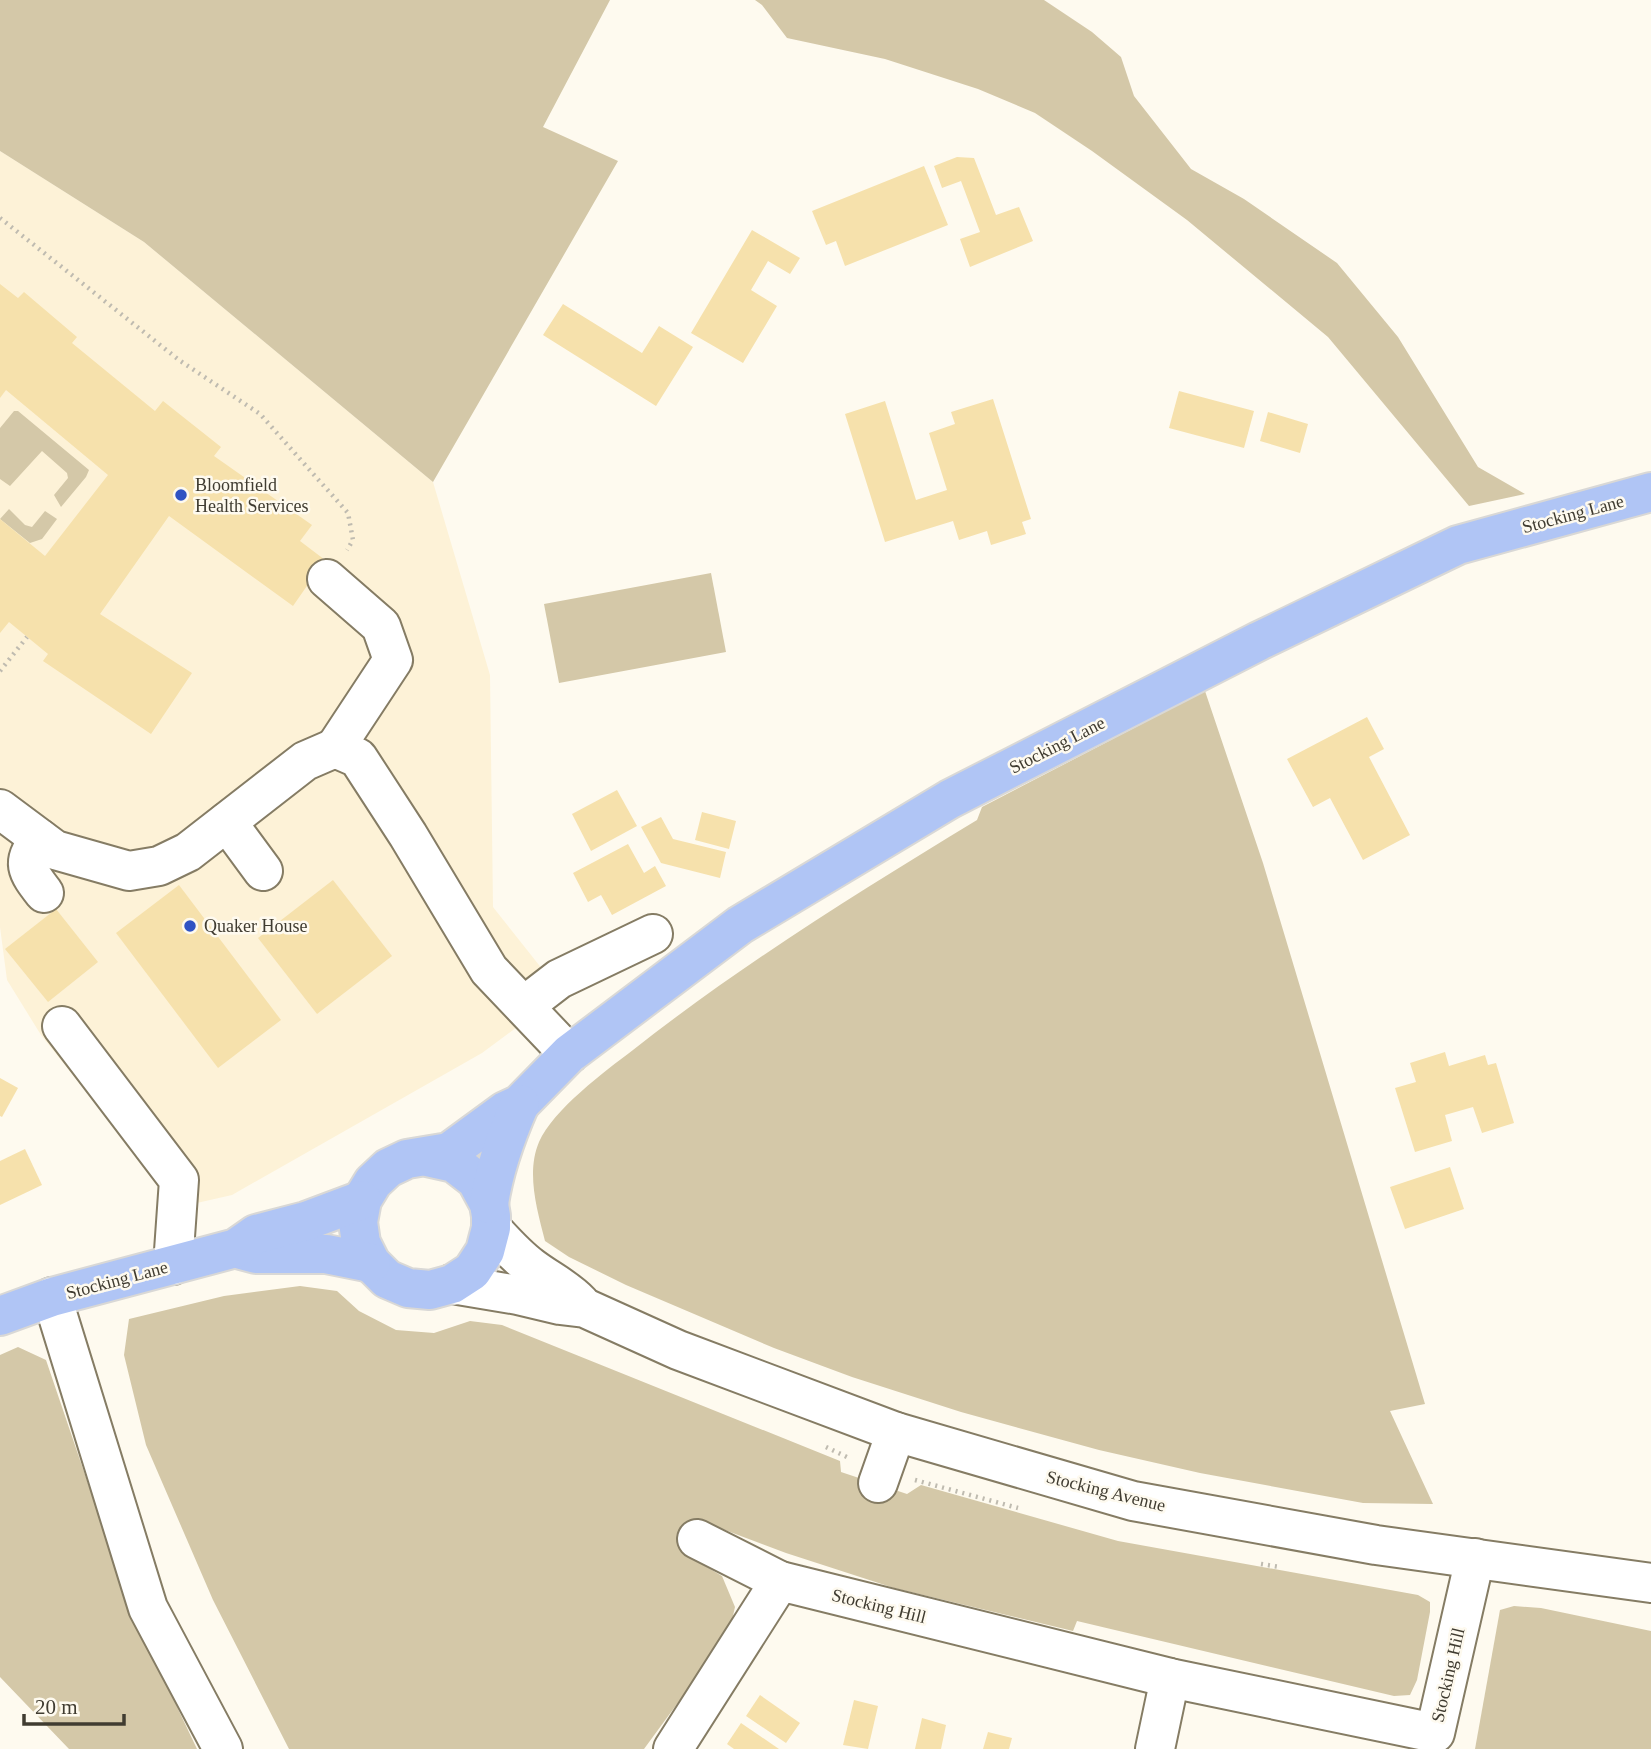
<svg xmlns="http://www.w3.org/2000/svg" width="1651" height="1749" font-family="Georgia,serif">
	<rect width="100%" height="100%" fill="#fefaef"/>
	<path fill="#fdf2d7" d="M0,151L144,242L433,482L490,675L493,907L562,994L482,1053L232,1195L188,1205L76,1079L41,1035L7,980L0,927Z"/>
	<g fill="#d4c8a8">
		<path d="M0,0H610L543,127L618,161L433,482L144,242L0,151Z"/>
		<path d="M755,0H1044L1092,32L1121,57L1134,96L1191,169L1244,199L1337,263L1398,337L1478,467L1525,494L1469,506L1328,337L1187,220L1092,151L1035,113L978,89L885,59L787,38L762,5Z"/>
		<path d="M14,411H18L89,470L86,477L61,507L54,495L68,478L67,473L42,451L10,486L0,479V428Z"/>
		<path d="M9,509L25,525L32,527L45,511L57,519L42,539L30,543L0,519Z"/>
		<path d="M711,573L726,652L559,683L544,604Z"/>
		<path d="M1205,691L1263,863L1425,1404L1390,1411L1433,1504L1363,1503L1200,1473L1099,1450L961,1412L852,1377L774,1348L626,1285L569,1257L545,1241C537,1209 526,1173 539,1142C553,1110 605,1071 633,1050C742,964 859,892 977,820L982,807Z"/>
		<path d="M300,1286L337,1291L359,1311L396,1330L434,1333L470,1321L502,1325L840,1461L841,1472L907,1494L921,1485L1118,1541L1418,1595L1430,1602V1612L1417,1680L1410,1695L1394,1696L1077,1621L1073,1631L894,1588L786,1553L701,1521L685,1554L722,1576L735,1607L729,1633L644,1749H289L213,1600L146,1445L124,1355L129,1319L224,1296Z"/>
		<path d="M18,1347L46,1360L131,1610L197,1749H69L0,1677V1355Z"/>
		<path d="M1514,1606L1541,1608L1651,1631V1749H1475L1500,1610Z"/>
	</g>
	<g fill="#f6e1ac">
		<path d="M957,157L974,158L996,215L1019,207L1033,241L970,267L960,239L980,232L961,181L942,188L934,166Z"/>
		<path d="M924,166L948,225L845,266L836,241L826,245L812,211Z"/>
		<path d="M752,230L800,258L790,274L768,261L751,290L777,306L743,363L691,333Z"/>
		<path d="M0,284L18,298L24,292L77,337L72,343L155,411L163,401L221,447L214,456L312,525L300,541L325,560L293,606L169,516L100,614L192,673L151,734L43,661L48,654L9,622L0,633V519L45,556L108,475L6,390L0,398Z"/>
		<path d="M563,304L642,353L659,326L693,347L656,406L543,335Z"/>
		<path d="M1179,391L1254,411L1244,448L1169,428Z"/>
		<path d="M993,399L1031,519L1022,522L1026,534L991,545L987,531L959,540L953,521L885,542L845,414L885,401L916,500L947,490L929,433L955,424L951,412Z"/>
		<path d="M1268,412L1308,424L1300,453L1260,441Z"/>
		<path d="M1367,717L1384,749L1369,757L1410,835L1363,860L1330,798L1313,807L1287,759Z"/>
		<path d="M617,790L637,826L591,851L572,814Z"/>
		<path d="M702,812L736,821L729,849L695,840Z"/>
		<path d="M661,817L673,839L726,852L720,878L661,863L641,827Z"/>
		<path d="M628,844L644,873L655,866L666,886L612,915L601,895L588,902L573,873Z"/>
		<path d="M333,880L392,956L317,1014L258,938Z"/>
		<path d="M179,885L281,1020L218,1068L116,933Z"/>
		<path d="M56,909L98,962L48,1002L5,949Z"/>
		<path d="M1445,1052L1449,1066L1485,1055L1488,1065L1496,1063L1514,1123L1482,1133L1473,1107L1445,1115L1452,1141L1415,1152L1395,1088L1416,1082L1410,1063Z"/>
		<path d="M0,1078L18,1088L2,1117L0,1116Z"/>
		<path d="M25,1149L42,1185L0,1205V1161Z"/>
		<path d="M1450,1167L1464,1209L1405,1229L1390,1187Z"/>
		<path d="M760,1695L800,1723L786,1743L746,1716Z"/>
		<path d="M854,1700L878,1706L868,1749L843,1745Z"/>
		<path d="M922,1718L946,1725L941,1749H915Z"/>
		<path d="M741,1723L779,1749H734L727,1744Z"/>
		<path d="M988,1732L1012,1738L1009,1749H983Z"/>
	</g>
	<g fill="none" stroke-linecap="round" stroke-linejoin="round">
		<defs>
			<g id="minor">
				<path d="M327,579L381,626L393,660L335,748"/>
				<path d="M0,809L55,850L129,871L159,866L188,852L305,761L335,748L358,758L408,835L489,970L569,1054"/>
				<path d="M227,822L263,871"/>
				<path d="M40,839C20,862 27,871 44,893"/>
				<path d="M524,1006L559,979L653,934"/>
				<path d="M62,1026L179,1180L173,1265"/>
				<path d="M491,1228C504,1242 516,1256 531,1267C548,1280 566,1288 580,1303"/>
				<path d="M452,1284L518,1295L560,1305L585,1308L678,1350L896,1432L1133,1501L1376,1545L1651,1583"/>
				<path d="M52,1297L148,1608L223,1749"/>
				<path d="M878,1483L896,1432"/>
				<path d="M697,1539L780,1581"/>
				<path d="M673,1749L780,1581L1170,1678L1435,1733L1475,1558"/>
				<path d="M1155,1749L1170,1678"/>
			</g>
			<g id="major">
				<path d="M427,1157L454,1163L476,1180L489,1204L491,1216V1228L485,1251L472,1271L452,1284L430,1290L408,1288L387,1279L371,1263L361,1243L358,1222L362,1200L373,1182L388,1168L407,1159L449,1152L505,1111L520,1104L569,1054L740,925L950,799L1259,641L1458,545L1651,492"/>
				<path d="M489,1204C494,1169 506,1136 520,1104"/>
				<path d="M241,1250L256,1254H326L371,1263"/>
				<path d="M0,1316L52,1297L236,1248L256,1234L306,1221L362,1200"/>
			</g>
		</defs>
		<use href="#minor" stroke="#857c64" stroke-width="42"/>
		<use href="#major" stroke="#d9d8d6" stroke-width="42"/>
		<g stroke="#bfbbb0" stroke-width="4.5" stroke-dasharray="2 5" stroke-linecap="butt">
			<path d="M0,218L179,360L260,414L348,513L353,540L347,550"/>
			<path d="M0,671L27,637"/>
			<path d="M826,1447L849,1458"/>
			<path d="M915,1480L1018,1508"/>
			<path d="M1261,1564L1280,1567"/>
		</g>
		<use href="#minor" stroke="#fff" stroke-width="38"/>
		<use href="#major" stroke="#b0c5f5" stroke-width="38"/>
	</g>
	<g fill="#3053c3" stroke="#fefaef" stroke-width="2.5">
		<circle cx="181" cy="495" r="7"/>
		<circle cx="190" cy="926" r="7"/>
	</g>
	<g text-anchor="middle" stroke-width="5" stroke-linejoin="round" paint-order="stroke">
		<g font-size="18" fill="#403c31" stroke="#fefaef" text-anchor="start">
			<text x="195" y="491">Bloomfield<tspan x="195" dy="21">Health Services</tspan></text>
			<text x="204" y="932">Quaker House</text>
		</g>
		<g font-size="18" fill="#403c31" stroke="#fefaef">
			<text transform="translate(1573 514) rotate(-15)" y="6">Stocking Lane</text>
			<text transform="translate(1057 745) rotate(-27)" y="6">Stocking Lane</text>
			<text transform="translate(117 1280) rotate(-15)" y="6">Stocking Lane</text>
			<text transform="translate(1106 1491) rotate(14)" y="6">Stocking Avenue</text>
			<text transform="translate(879 1606) rotate(14)" y="6">Stocking Hill</text>
			<text transform="translate(1448 1675) rotate(-77)" y="6">Stocking Hill</text>
		</g>
	</g>
	<path d="M24 1714v10h100v-10" fill="none" stroke="#403c31" stroke-width="3.5"/>
	<text x="35" y="1714" font-size="21" fill="#403c31" stroke="#fefaef" stroke-width="5" paint-order="stroke">20 m</text>
</svg>
